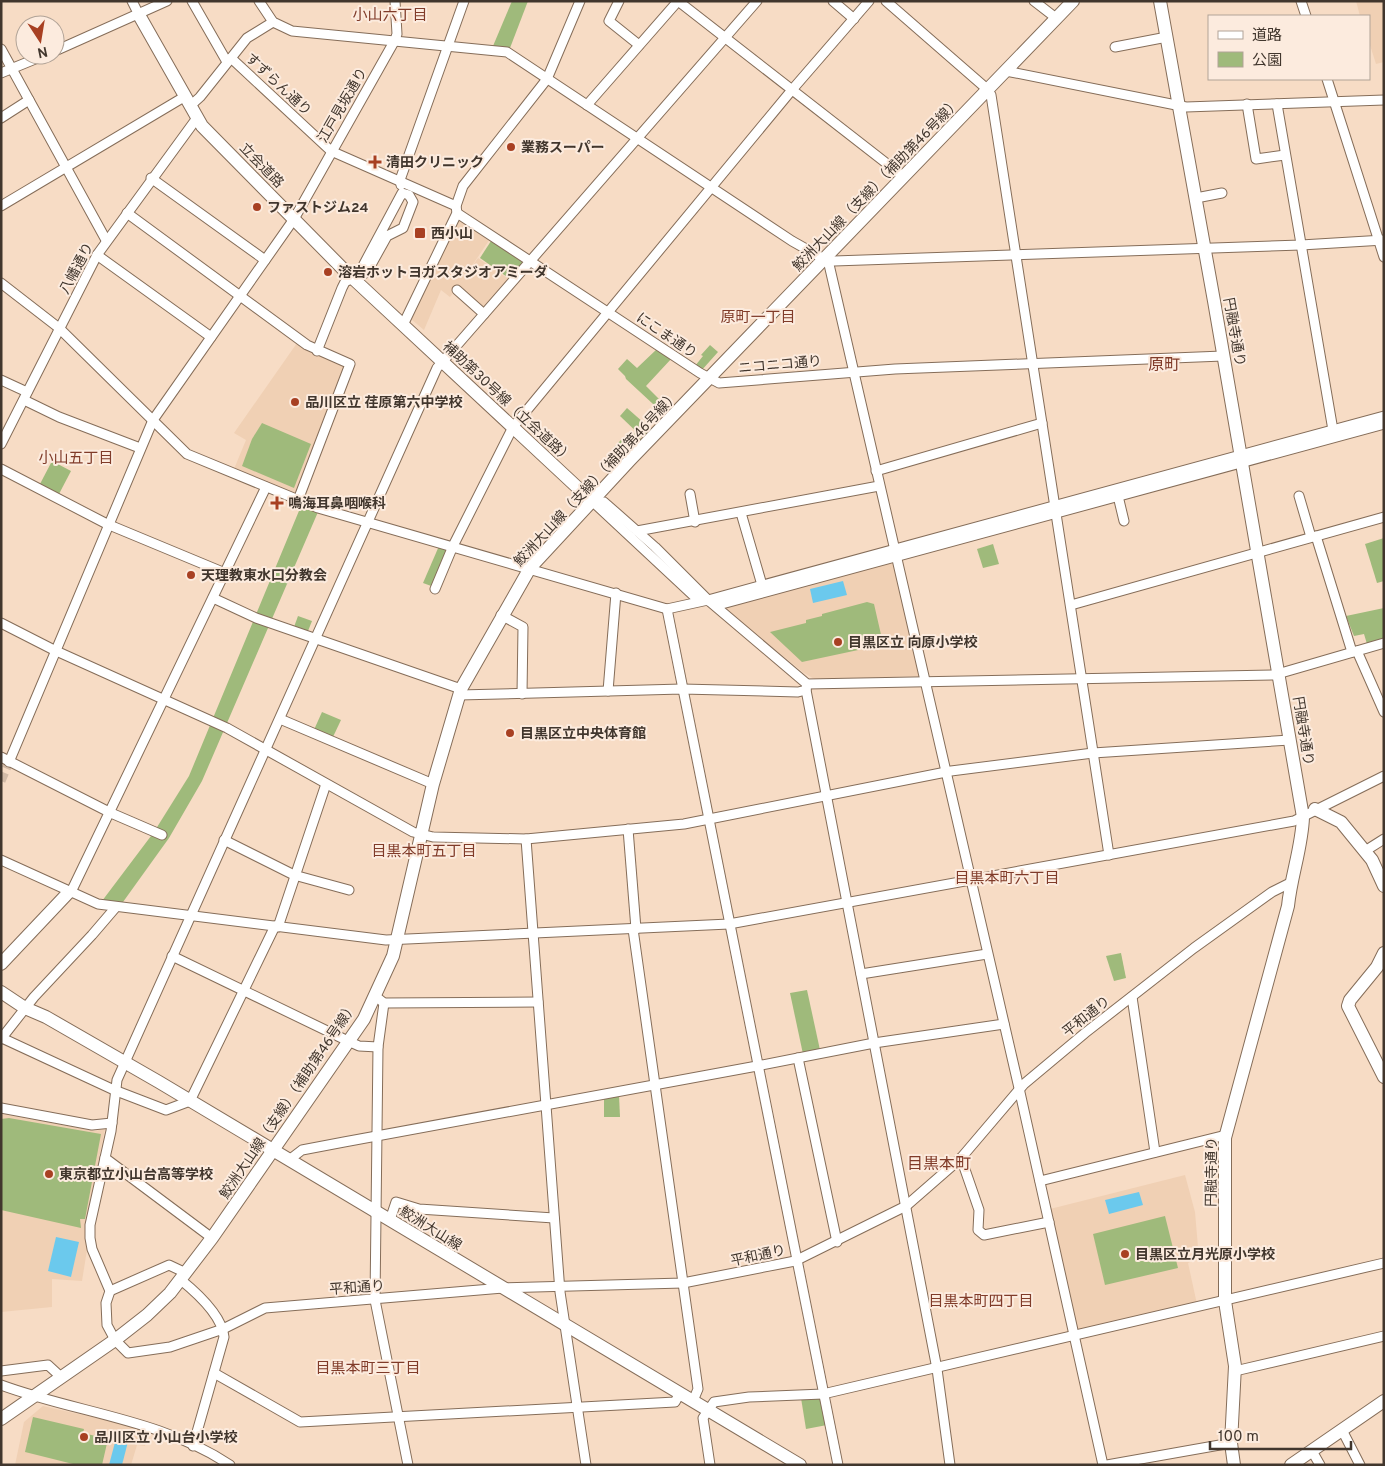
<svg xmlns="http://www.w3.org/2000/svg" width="1385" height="1466" font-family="Overpass,'Noto Sans JP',sans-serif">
	<rect width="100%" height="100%" fill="#f7dcc5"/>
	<g fill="#f0d0b4">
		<path d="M1356,1H1384V62L1376,64L1369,42V16H1360Z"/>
		<path d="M458,218L490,239L461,282L478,258L510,280L483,310L459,290V285L450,297L441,290L424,330L411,319L434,265L448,243Z"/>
		<path d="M297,343L313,354L344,364L346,371L298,491L293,493L234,469L246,440L234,433Z"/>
		<path d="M890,563L894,565L920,676L816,680L804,673L727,610L728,606Z"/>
		<path d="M1,1114L95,1131L105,1129L87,1217V1250L82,1281L52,1279V1307L1,1312Z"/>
		<path d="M1185,1175L1195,1212L1198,1247H1189L1190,1262L1188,1263L1197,1304L1078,1333L1050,1209Z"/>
		<path d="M43,1406L149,1430L145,1446L137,1445L131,1465H15L24,1422Z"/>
	</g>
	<g fill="#9fba7b">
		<path d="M512,1H528L510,48L493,46Z"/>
		<path d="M491,241L524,263L510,279L480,258Z"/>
		<path d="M710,345L718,352L701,371L695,366L703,356L701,355Z"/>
		<path d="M657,349L672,358L646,386L671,411L666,416L626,379L625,376L618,369L627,359L637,368Z"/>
		<path d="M627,408L652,430L644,439L620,416Z"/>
		<path d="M262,423L311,444L294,488L242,466L252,439Z"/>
		<path d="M635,433L643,441L626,459L614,447L622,439L626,443Z"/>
		<path d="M52,461L71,471L59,494L40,484Z"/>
		<path d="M301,506L318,512L202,781L169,838L123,902L102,901L154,832L189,776Z"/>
		<path d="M1384,538V581L1377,583L1365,544Z"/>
		<path d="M993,544L999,564L983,568L977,549Z"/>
		<path d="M439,546L450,549L434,587L423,583Z"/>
		<path d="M867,602L874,604L882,639L877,646L802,662L770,632L806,623V620L822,616V614Z"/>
		<path d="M1384,608V640L1367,644L1364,634L1354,636L1346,616Z"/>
		<path d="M298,616L312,621L308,631L294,627Z"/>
		<path d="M322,712L341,720L332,739L313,732Z"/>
		<path d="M1121,953L1126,978L1114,981L1106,956Z"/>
		<path d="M807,990L820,1050L803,1054L790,993Z"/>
		<path d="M619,1095L620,1117H604V1097Z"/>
		<path d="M9,1118L101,1134L85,1219H80L81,1228L1,1210V1119Z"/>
		<path d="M1165,1216L1178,1268L1105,1285L1093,1234Z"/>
		<path d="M801,1398H821L827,1425L806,1429Z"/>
		<path d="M33,1417L84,1429L83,1433L108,1439L102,1465H77L25,1452Z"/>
	</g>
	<g fill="#6bc9ed">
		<path d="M843,581L847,595L813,603L810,589Z"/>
		<path d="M1139,1192L1143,1205L1109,1214L1105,1200Z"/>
		<path d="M56,1237L79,1242L71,1277L48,1271Z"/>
		<path d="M118,1431L130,1434L122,1465H109Z"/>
	</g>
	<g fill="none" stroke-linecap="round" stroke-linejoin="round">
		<path stroke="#d3bba7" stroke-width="9" stroke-dasharray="9 4.5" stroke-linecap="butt" d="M1,781L9,762"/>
		<defs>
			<g id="street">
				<path d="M132,1L139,15"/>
				<path d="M192,1L227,62"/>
				<path d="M259,1L273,22L292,31L507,52L792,241L824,259L834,261L1301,245L1384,240"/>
				<path d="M619,1L609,21L639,45"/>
				<path d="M678,1L904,177"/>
				<path d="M757,1L437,368L117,1080L111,1131L90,1225V1238L92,1249L110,1291L106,1303L107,1325L115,1340L128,1353L170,1347L223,1329L265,1308L503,1288L683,1283L795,1261L906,1206L961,1158L1024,1084L1085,1033L1194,948L1272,892L1290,883"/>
				<path d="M833,1L854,19"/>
				<path d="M886,1L987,89L991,95L1109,855"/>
				<path d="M1034,1L1056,18"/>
				<path d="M1301,1L1306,16"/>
				<path d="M1115,47L1167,37"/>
				<path d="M1,49L106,240"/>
				<path d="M55,51L167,1"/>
				<path d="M231,58L331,151L456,206"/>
				<path d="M1006,71L1186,107L1384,100"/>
				<path d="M1,73L45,55"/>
				<path d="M1327,79L1384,257"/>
				<path d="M1247,104L1256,159L1285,155"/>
				<path d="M1277,104L1334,436"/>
				<path d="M587,105L678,1"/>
				<path d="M190,106L200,97L247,38L273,22"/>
				<path d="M1,118L29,100"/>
				<path d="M151,178L265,260"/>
				<path d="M401,185L400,180L464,1"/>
				<path d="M402,193L409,195L413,202L403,228L387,236L367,272L360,276L364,264Z"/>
				<path d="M1196,198L1222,193"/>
				<path d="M1,206L184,97"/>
				<path d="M127,213L307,345L350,364L298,500"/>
				<path d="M457,213L700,373L719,383L895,369L1223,356"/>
				<path d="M97,255L211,337"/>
				<path d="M828,260L1019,1088L1103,1465"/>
				<path d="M1,283L59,328L187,454L318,508L667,609L708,600L1384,416"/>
				<path d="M457,290L484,314"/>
				<path d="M403,325L457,213L456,206L463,186L547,79L580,1"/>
				<path d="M317,351L342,288L345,282L353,278"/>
				<path d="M1,380L27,392"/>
				<path d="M24,400L59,417L140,448"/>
				<path d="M1,444L97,255L197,118"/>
				<path d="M1,469L107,524L225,573"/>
				<path d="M876,471L1042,423"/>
				<path d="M690,494L695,522"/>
				<path d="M1118,496L1124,521"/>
				<path d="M1299,496L1311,537"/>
				<path d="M592,501L604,502L655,547L708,600L807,684L1274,675L1384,643"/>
				<path d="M592,501L696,598L722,604L1384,424"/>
				<path d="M741,513L762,585"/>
				<path d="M637,531L879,486"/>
				<path d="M1316,536L1352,652"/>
				<path d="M435,589L453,546L513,427L791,91L869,1"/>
				<path d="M213,598L256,618L461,689"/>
				<path d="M1071,605L1384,517"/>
				<path d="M667,609L838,1465"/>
				<path d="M501,615L523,627L522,694"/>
				<path d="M1,623L54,650L227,728L413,832L433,837L526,839L684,824L951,771L1093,753L1290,740"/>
				<path d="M1357,651L1384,712"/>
				<path d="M807,684L806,690L937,1369L950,1465"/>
				<path d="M608,691L616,593"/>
				<path d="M459,695L682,689L798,692L806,690"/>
				<path d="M280,719L433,784"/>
				<path d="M1,757L111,813L162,835"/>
				<path d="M9,762L153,420L294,219L395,40L397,34L395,1"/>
				<path d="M628,829L636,929"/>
				<path d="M526,839L560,1292L586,1465"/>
				<path d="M224,840L294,875L349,890"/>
				<path d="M1365,851L1384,839"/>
				<path d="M1,860L98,904L386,940L729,924L1294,821L1384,776"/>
				<path d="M71,892L266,487"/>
				<path d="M278,927L326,784"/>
				<path d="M633,929L698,1389L693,1401"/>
				<path d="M172,956L348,1041L359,1046L378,1047"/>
				<path d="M861,974L987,954"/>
				<path d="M1132,997L1155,1152"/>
				<path d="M379,999L384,1003L538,1002"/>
				<path d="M384,1003L378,1047L375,1300L408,1465"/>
				<path d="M2,1038L114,1090L166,1110L190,1101L275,926"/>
				<path d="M1,1039L34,997L92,935L116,907"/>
				<path d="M798,1058L837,1242"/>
				<path d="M1,1108L92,1125L112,1123"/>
				<path d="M105,1158L212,1238"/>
				<path d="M961,1158L979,1210L978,1230L984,1235L1049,1222"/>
				<path d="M289,1160L302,1150L344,1142L757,1066L874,1043L1004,1024"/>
				<path d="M1040,1181L1226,1135"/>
				<path d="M390,1220L396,1202L419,1209L554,1218"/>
				<path d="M181,1280C197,1293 222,1316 224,1337L193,1446"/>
				<path d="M110,1291L169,1265L186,1273"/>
				<path d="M1,1371L48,1365L61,1377"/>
				<path d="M1235,1371L1384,1336"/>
				<path d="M214,1373L300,1422L675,1402L680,1393"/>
				<path d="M1,1385C77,1413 161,1419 230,1465"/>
				<path d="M1342,1430L1360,1465"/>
				<path d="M1312,1451L1320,1465"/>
				<path d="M710,1465L703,1418L714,1402L749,1397L823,1394L1384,1263"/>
				<path d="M1107,1465L1231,1443"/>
			</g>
			<g id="secondary">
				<path d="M1160,1L1214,301L1303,817C1302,847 1291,876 1288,906L1225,1138V1301L1235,1366L1231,1443L1234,1465"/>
				<path d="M139,15L202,126L345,271L592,501"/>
				<path d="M1315,809L1341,822L1372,860L1384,886"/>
				<path d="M1384,953L1377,967L1350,1000L1348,1006L1384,1077"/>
				<path d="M1,964L69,892"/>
				<path d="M1,992L25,1008L46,1017L159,1082L800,1465"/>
				<path d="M1,1419L115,1340L147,1315L170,1293L212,1238L364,1019L393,956L433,784L461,689L530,568L630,460L1073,1"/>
				<path d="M1291,1465L1384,1401"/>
			</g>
		</defs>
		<use href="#street" stroke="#856d59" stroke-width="11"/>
		<use href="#secondary" stroke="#856d59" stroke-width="14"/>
		<use href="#street" stroke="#fff" stroke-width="9"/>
		<use href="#secondary" stroke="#fff" stroke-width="12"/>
	</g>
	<g fill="#a84022" stroke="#fcebde" stroke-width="2">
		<circle cx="511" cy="147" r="5"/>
		<path d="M372.5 154.5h5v5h5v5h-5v5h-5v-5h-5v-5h5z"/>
		<circle cx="257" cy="207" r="5"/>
		<rect x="414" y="227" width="12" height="12" rx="2.5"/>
		<circle cx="328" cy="272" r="5"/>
		<circle cx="295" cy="402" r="5"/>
		<path d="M274.5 495.5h5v5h5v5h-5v5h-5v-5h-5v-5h5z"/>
		<circle cx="191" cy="575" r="5"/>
		<circle cx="838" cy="642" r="5"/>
		<circle cx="510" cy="733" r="5"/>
		<circle cx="49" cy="1174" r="5"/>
		<circle cx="1125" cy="1254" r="5"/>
		<circle cx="84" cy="1437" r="5"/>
	</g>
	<g text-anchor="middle" stroke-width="4" stroke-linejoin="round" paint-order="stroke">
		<g font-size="14" fill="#41362d" stroke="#fcebde">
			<text transform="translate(279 84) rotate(43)" y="5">すずらん通り</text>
			<text transform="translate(342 105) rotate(-60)" y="5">江戸見坂通り</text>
			<text transform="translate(262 165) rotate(46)" y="5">立会道路</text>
			<text transform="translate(876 184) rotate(-46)" y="5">鮫洲大山線（支線）（補助第46号線）</text>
			<text transform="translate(76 268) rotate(-62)" y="5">八幡通り</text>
			<text transform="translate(1235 332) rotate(80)" y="5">円融寺通り</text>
			<text transform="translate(667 335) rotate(34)" y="5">にこま通り</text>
			<text transform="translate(780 364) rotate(-5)" y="5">ニコニコ通り</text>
			<text transform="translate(508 402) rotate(43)" y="5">補助第30号線（立会道路）</text>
			<text transform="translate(596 478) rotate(-47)" y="5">鮫洲大山線（支線）（補助第46号線）</text>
			<text transform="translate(1304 731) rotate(81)" y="5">円融寺通り</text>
			<text transform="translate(1086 1016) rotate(-38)" y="5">平和通り</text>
			<text transform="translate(288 1100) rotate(-56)" y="5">鮫洲大山線（支線）（補助第46号線）</text>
			<text transform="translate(1211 1172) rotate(-89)" y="5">円融寺通り</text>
			<text transform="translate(431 1228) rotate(32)" y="5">鮫洲大山線</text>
			<text transform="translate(758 1255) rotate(-12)" y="5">平和通り</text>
			<text transform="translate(357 1287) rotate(-4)" y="5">平和通り</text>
		</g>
		<g font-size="14" font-weight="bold" fill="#41362d" stroke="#fcebde" text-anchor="start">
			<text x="521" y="152">業務スーパー</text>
			<text x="386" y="167">清田クリニック</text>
			<text x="267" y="212">ファストジム24</text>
			<text x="431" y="238">西小山</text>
			<text x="338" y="277">溶岩ホットヨガスタジオアミーダ</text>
			<text x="305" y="407">品川区立 荏原第六中学校</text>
			<text x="288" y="508">鳴海耳鼻咽喉科</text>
			<text x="201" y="580">天理教東水口分教会</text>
			<text x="848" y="647">目黒区立 向原小学校</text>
			<text x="520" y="738">目黒区立中央体育館</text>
			<text x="59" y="1179">東京都立小山台高等学校</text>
			<text x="1135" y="1259">目黒区立月光原小学校</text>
			<text x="94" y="1442">品川区立 小山台小学校</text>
		</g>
		<g font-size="15" fill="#803b29" stroke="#fcebde">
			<text x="390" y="20">小山六丁目</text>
			<text x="758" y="322">原町一丁目</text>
			<text x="76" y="463">小山五丁目</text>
			<text x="424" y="856">目黒本町五丁目</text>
			<text x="1007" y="883">目黒本町六丁目</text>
			<text x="981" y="1306">目黒本町四丁目</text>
			<text x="368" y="1373">目黒本町三丁目</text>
		</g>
		<g font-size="16" fill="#803b29" stroke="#fcebde">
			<text x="1164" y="370">原町</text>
			<text x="939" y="1169">目黒本町</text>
		</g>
	</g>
	<rect width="1385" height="1466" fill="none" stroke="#41362d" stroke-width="5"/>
	<rect x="1208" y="15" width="162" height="65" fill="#fcebde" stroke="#b1a397"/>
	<rect x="1218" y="31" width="25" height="8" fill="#ffffff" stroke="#b1a397"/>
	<text x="1252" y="40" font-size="15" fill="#41362d">道路</text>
	<rect x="1218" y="52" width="25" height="15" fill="#9fba7b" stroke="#b1a397"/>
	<text x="1252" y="65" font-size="15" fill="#41362d">公園</text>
	<g transform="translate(40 40) rotate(168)"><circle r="24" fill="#fcebde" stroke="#b1a397"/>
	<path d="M0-4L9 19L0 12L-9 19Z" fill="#a84022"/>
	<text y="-8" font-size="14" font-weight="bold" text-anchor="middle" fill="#41362d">N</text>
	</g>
	<path d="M1210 1441v8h141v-8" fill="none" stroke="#41362d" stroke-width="2.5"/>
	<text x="1218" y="1441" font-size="15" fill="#41362d" stroke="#fcebde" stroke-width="4" paint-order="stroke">100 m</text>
</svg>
